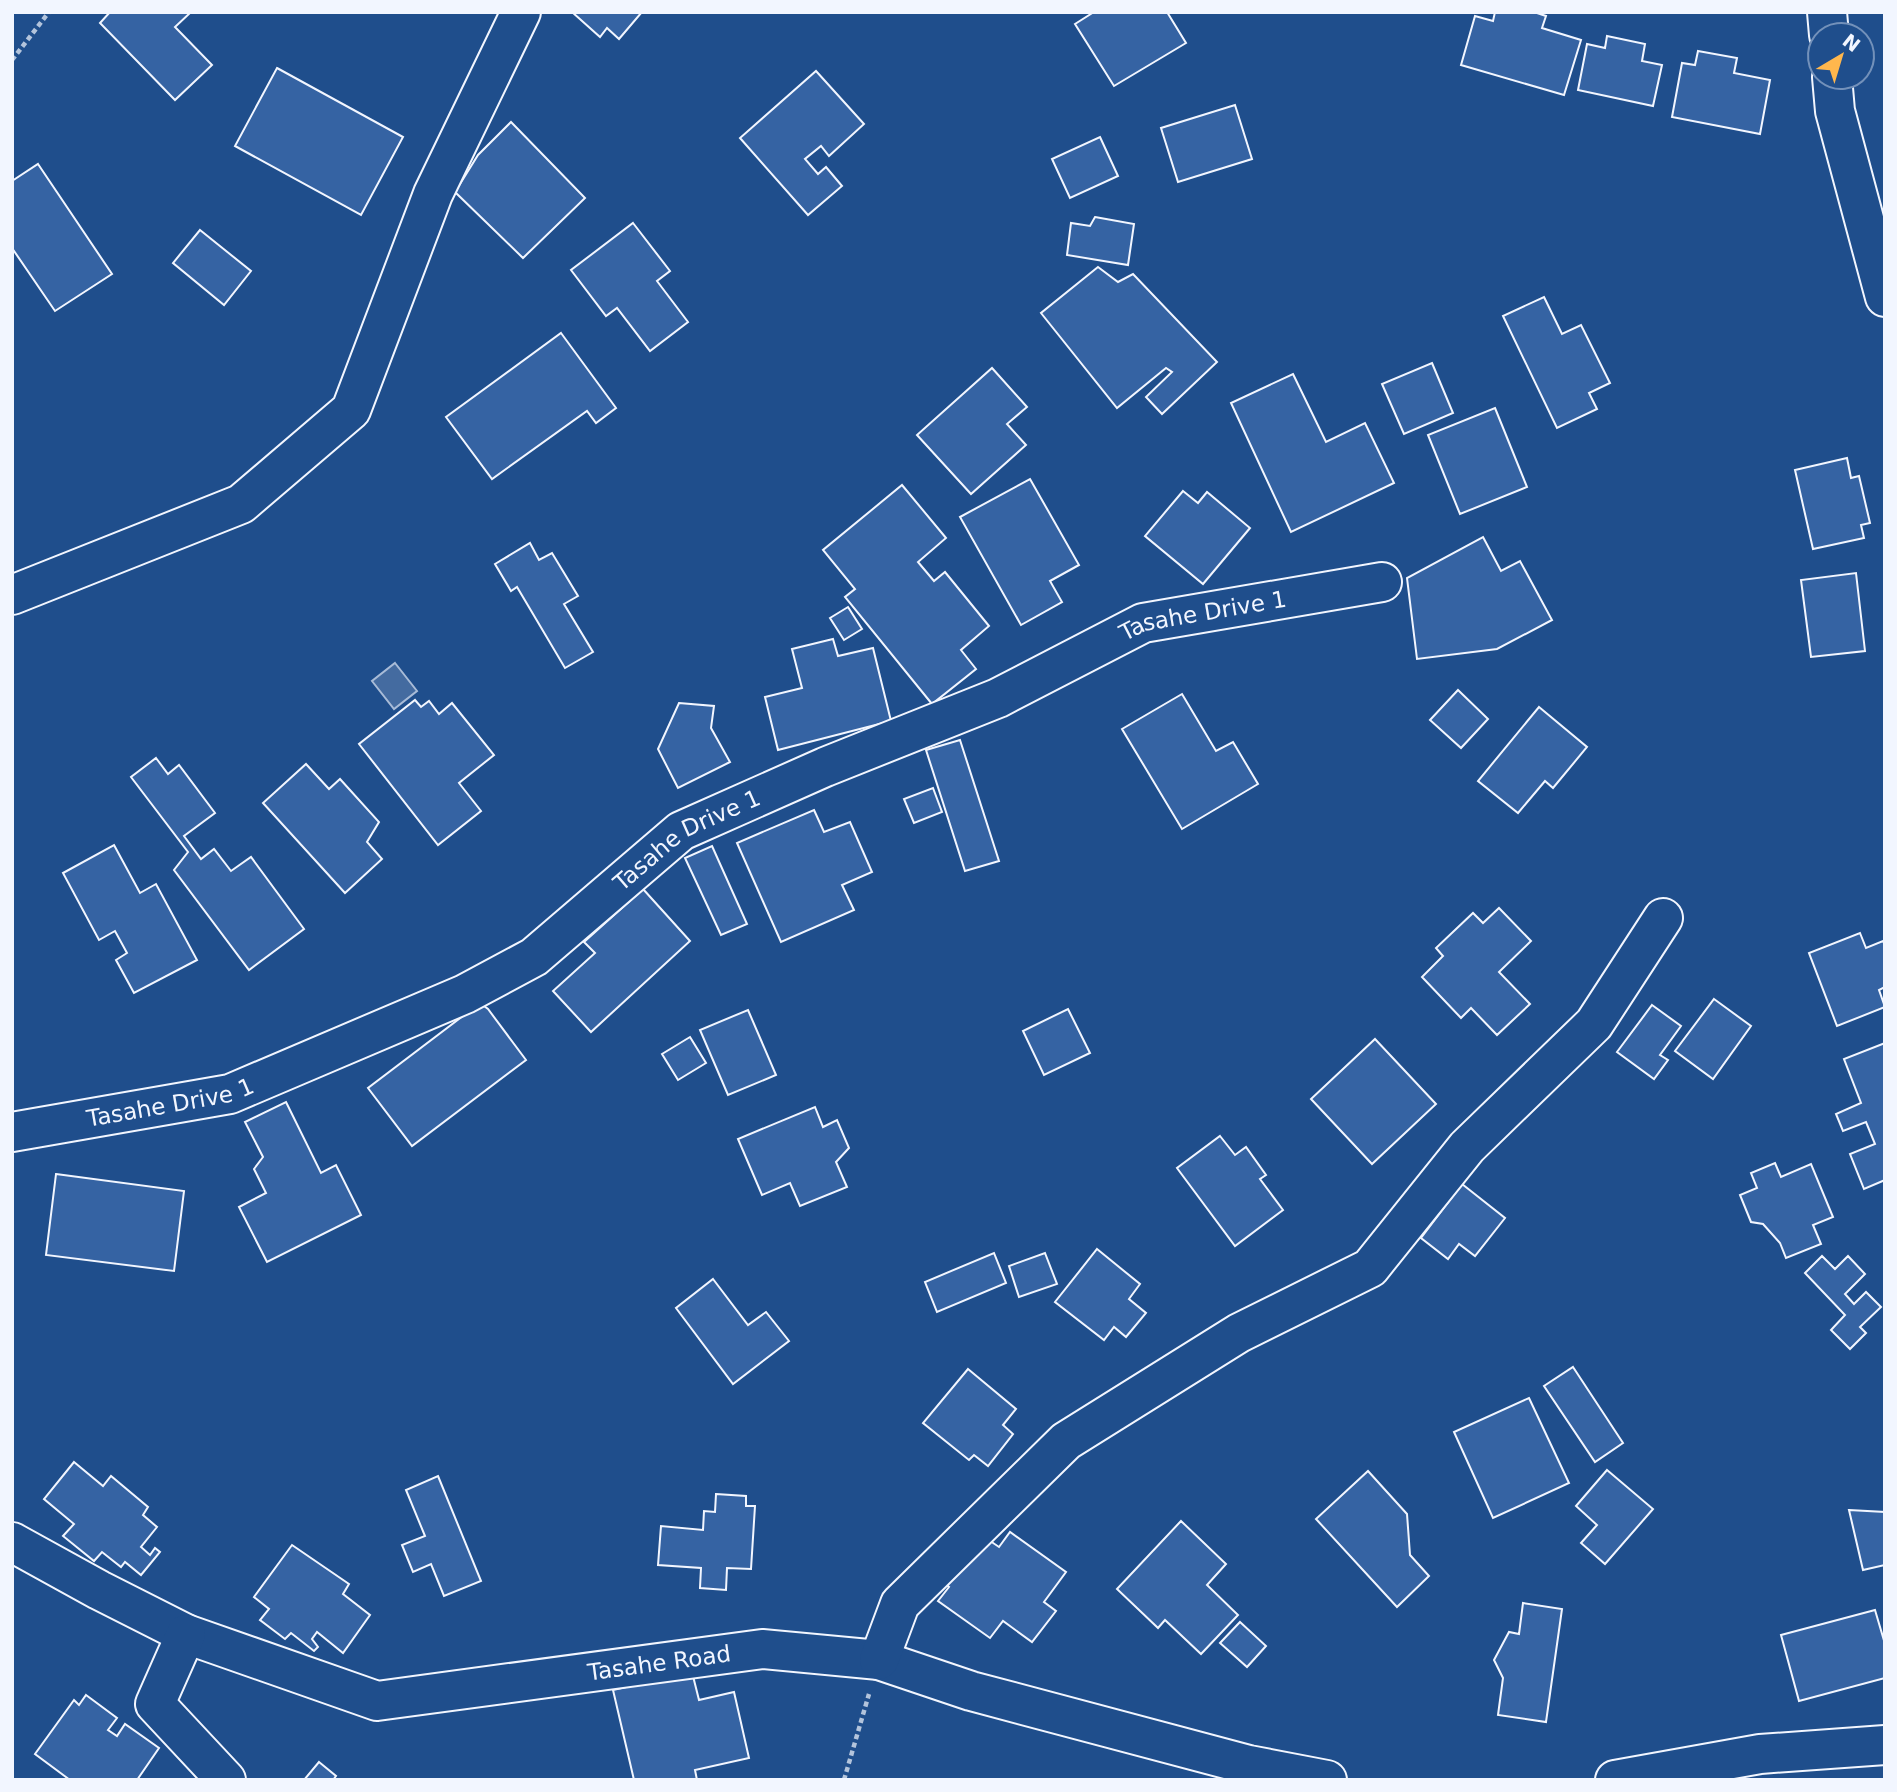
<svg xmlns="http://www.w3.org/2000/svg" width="1897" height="1792" font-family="'DejaVu Sans',sans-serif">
	<rect width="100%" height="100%" fill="#1f4e8c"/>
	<path fill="#446ba0" stroke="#a8bbd7" stroke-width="2" d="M395,663L417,691L394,709L372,681Z"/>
	<g fill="#3563a3" stroke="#f2f6ff" stroke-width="2">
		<path d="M110,12H191L175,27L212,65L175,100L100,23Z"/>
		<path d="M572,12H642L619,39L607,28L600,37Z"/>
		<path d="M1094,12H1167L1186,43L1114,86L1075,24Z"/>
		<path d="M1495,12H1534L1546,16L1542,28L1581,40L1564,95L1461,65L1475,16L1493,21Z"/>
		<path d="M1607,36L1645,44L1642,61L1662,65L1653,106L1578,90L1587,44L1605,48Z"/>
		<path d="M1698,51L1737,58L1734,73L1770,80L1760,134L1672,117L1682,63L1695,65Z"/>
		<path d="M277,68L403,137L361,215L235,146Z"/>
		<path d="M816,71L864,124L829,156L821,146L805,159L818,174L826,167L842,186L808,215L740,138Z"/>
		<path d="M1235,105L1252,159L1178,182L1161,128Z"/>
		<path d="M511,122L585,198L523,258L455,192L478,155Z"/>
		<path d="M1100,137L1118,176L1070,198L1052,159Z"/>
		<path d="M38,164L112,274L55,311L12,248V181Z"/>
		<path d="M1095,217L1134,224L1128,265L1067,255L1071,223L1090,226Z"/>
		<path d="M633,223L670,271L657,281L688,322L650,351L617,308L606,316L571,270Z"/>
		<path d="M200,230L251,271L224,305L173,263Z"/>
		<path d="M1098,267L1118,282L1133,274L1217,362L1162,414L1146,397L1172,372L1166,368L1117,408L1041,313Z"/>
		<path d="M1544,297L1562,334L1581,325L1610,383L1589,393L1597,409L1557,428L1503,316Z"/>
		<path d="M561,333L616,408L596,423L587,411L492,479L446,417Z"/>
		<path d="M1432,363L1453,413L1404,434L1382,384Z"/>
		<path d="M992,368L1027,407L1007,424L1026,445L971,494L917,435Z"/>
		<path d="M1293,374L1326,442L1365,423L1394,483L1291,532L1231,403Z"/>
		<path d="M1495,408L1527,487L1460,514L1428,435Z"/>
		<path d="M1847,458L1851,478L1859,476L1870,523L1861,525L1864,538L1813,549L1795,470Z"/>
		<path d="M1030,479L1079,565L1050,581L1062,602L1021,625L960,517Z"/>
		<path d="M902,485L946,538L918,562L934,581L945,572L989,626L961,650L976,669L932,704L845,597L855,589L823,550Z"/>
		<path d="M1183,491L1198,503L1207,492L1250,528L1203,584L1145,536Z"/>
		<path d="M1483,537L1501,571L1520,561L1552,620L1497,649L1417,659L1407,578Z"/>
		<path d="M530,543L539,560L552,553L578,596L564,604L593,652L565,668L517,587L511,591L495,564Z"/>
		<path d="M1856,573L1865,651L1811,657L1801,580Z"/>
		<path d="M848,607L862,629L844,640L830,618Z"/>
		<path d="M833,639L838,656L873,648L891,721L778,750L765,697L802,688L792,649Z"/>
		<path d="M1458,690L1488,719L1461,748L1430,720Z"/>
		<path d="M1182,694L1216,751L1233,742L1258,784L1182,829L1122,729Z"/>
		<path d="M415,700L421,707L429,701L439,714L452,703L494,755L459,783L481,811L438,845L359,744Z"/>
		<path d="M679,703L714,706L711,728L730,762L678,788L658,749Z"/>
		<path d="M1539,707L1587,747L1553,788L1545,781L1518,813L1478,781Z"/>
		<path d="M960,740L999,861L965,871L926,750Z"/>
		<path d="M156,758L168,774L179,765L215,813L184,836L201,859L214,849L231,871L251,857L304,929L249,970L174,870L188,852L131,777Z"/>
		<path d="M306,764L329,789L340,779L379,822L367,842L382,859L345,893L263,803Z"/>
		<path d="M933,788L942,812L914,823L904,799Z"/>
		<path d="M814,810L824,832L850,822L872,872L842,885L854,910L781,942L737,843Z"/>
		<path d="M114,845L140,893L156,884L197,960L134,993L116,960L127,953L115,931L99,940L63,873Z"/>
		<path d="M712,846L747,924L721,935L685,858Z"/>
		<path d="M643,889L690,941L591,1032L553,991L595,953L584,942Z"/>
		<path d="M1499,908L1531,941L1499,972L1530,1004L1497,1035L1471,1008L1461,1018L1422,977L1443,956L1436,948L1473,913L1483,923Z"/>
		<path d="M1860,933L1866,948L1883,941L1885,945V987L1879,990L1885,1007L1837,1026L1809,953Z"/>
		<path d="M1714,999L1751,1026L1713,1079L1675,1051Z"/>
		<path d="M480,1003L488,1009L526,1060L412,1146L368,1088Z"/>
		<path d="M1652,1005L1681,1026L1660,1055L1668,1060L1654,1079L1617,1052Z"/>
		<path d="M1068,1009L1090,1053L1044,1075L1023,1031Z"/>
		<path d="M748,1010L776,1075L728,1095L700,1030Z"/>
		<path d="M690,1037L706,1063L678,1080L662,1054Z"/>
		<path d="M1375,1039L1436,1104L1372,1164L1311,1099Z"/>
		<path d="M1885,1043V1180L1864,1189L1850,1154L1875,1144L1866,1122L1843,1131L1836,1114L1861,1103L1844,1059Z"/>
		<path d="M286,1102L321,1173L336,1165L361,1215L267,1262L239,1207L266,1193L254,1169L263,1157L245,1122Z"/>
		<path d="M815,1107L823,1127L837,1120L849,1148L836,1162L847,1187L800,1206L790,1183L762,1195L738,1139Z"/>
		<path d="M1220,1136L1235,1155L1246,1147L1266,1175L1260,1179L1283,1210L1235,1246L1177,1168Z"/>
		<path d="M1775,1163L1781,1177L1811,1164L1833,1217L1813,1225L1821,1244L1786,1258L1780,1243L1763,1224L1751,1222L1740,1195L1757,1188L1751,1173Z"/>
		<path d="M56,1174L184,1191L174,1271L46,1255Z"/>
		<path d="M1462,1184L1505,1218L1475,1256L1459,1244L1448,1259L1421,1238Z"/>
		<path d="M1097,1249L1140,1284L1129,1299L1146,1313L1126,1337L1114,1327L1104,1340L1055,1302Z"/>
		<path d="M994,1253L1006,1283L937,1312L925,1282Z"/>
		<path d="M1045,1253L1057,1284L1019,1297L1009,1266Z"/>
		<path d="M1822,1256L1835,1269L1848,1256L1865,1274L1845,1294L1854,1304L1866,1292L1881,1307L1860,1327L1866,1333L1850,1349L1831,1330L1845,1315L1805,1273Z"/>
		<path d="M713,1279L748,1325L766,1312L789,1341L733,1384L676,1308Z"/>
		<path d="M1573,1367L1623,1443L1595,1462L1544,1386Z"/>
		<path d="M968,1369L1016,1409L1003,1425L1013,1434L988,1466L974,1455L969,1460L923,1423Z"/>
		<path d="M1529,1398L1569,1483L1493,1518L1454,1432Z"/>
		<path d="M74,1462L103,1486L111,1476L148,1507L143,1515L157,1527L141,1547L150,1555L155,1548L160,1552L141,1575L125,1562L121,1567L102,1552L94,1561L63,1536L74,1524L44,1499Z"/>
		<path d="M1607,1470L1653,1509L1605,1564L1581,1543L1597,1525L1576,1506Z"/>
		<path d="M1368,1471L1407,1514L1410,1555L1429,1576L1397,1607L1316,1519Z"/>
		<path d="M438,1476L481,1581L444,1596L431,1564L413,1572L402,1545L425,1536L406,1490Z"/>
		<path d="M716,1494L746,1496V1506H755L751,1569L727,1568L726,1590L700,1588L701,1568L658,1565L661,1526L703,1530L704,1511L715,1512Z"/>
		<path d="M1849,1510L1885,1512V1565L1863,1570Z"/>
		<path d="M1181,1521L1226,1564L1207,1585L1238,1615L1201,1654L1165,1620L1158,1628L1117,1589Z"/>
		<path d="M977,1532L999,1547L1010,1532L1066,1572L1044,1602L1056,1611L1032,1642L1003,1621L990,1638L938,1601L949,1587L942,1581Z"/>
		<path d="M292,1545L349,1584L343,1594L370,1615L343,1653L317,1632L312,1639L318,1647L314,1651L291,1633L285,1639L260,1620L269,1609L254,1597Z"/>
		<path d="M1523,1603L1562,1609L1546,1722L1498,1715L1503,1678L1494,1660L1509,1632L1519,1634Z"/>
		<path d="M1875,1610L1885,1644V1678L1799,1701L1781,1635Z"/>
		<path d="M1240,1622L1266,1646L1247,1667L1220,1643Z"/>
		<path d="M692,1672L699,1700L734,1692L749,1758L695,1770L697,1780H634L613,1690Z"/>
		<path d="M86,1695L117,1718L108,1730L117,1736L125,1724L159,1748L137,1780H70L35,1754L74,1700L79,1705Z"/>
		<path d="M319,1762L336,1776L333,1780H304Z"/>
	</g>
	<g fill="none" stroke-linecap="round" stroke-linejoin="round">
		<defs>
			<g id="minor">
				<path d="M1827,12L1829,35"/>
				<path d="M1832,77L1835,111L1885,297"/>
				<path d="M12,595L241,504L351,410L433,194L521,12"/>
				<path id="s1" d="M12,1132L230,1094L465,994L534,957L681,831L825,767L998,698L1143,623L1382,582"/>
				<path id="s2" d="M12,1542L99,1590L186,1634L377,1701L762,1649L879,1660L971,1691L1249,1765L1327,1780"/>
				<path d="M186,1634L155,1704L226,1780"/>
				<path d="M879,1660L900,1604L1066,1441L1239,1333L1370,1268L1467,1147L1594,1024L1663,918"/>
				<path d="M1615,1780L1760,1754L1885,1745"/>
			</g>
		</defs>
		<use href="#minor" stroke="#f2f6ff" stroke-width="42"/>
		<g stroke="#b3c4dc" stroke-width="4.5" stroke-dasharray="5 3.5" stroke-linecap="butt">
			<path d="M12,60L49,12"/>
			<path d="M844,1780L869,1694"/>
		</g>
		<use href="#minor" stroke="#1f4e8c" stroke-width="38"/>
	</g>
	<g text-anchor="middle" stroke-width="5" stroke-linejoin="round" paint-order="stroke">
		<g font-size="23" fill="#f2f6ff" stroke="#1f4e8c">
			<text dy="8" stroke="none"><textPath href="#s1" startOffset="1316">Tasahe Drive 1</textPath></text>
			<text dy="8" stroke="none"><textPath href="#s1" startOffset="749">Tasahe Drive 1</textPath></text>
			<text dy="8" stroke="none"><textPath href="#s1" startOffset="161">Tasahe Drive 1</textPath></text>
			<text dy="8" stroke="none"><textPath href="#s2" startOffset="684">Tasahe Road</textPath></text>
		</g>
	</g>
	<rect width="1897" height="1792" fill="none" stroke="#f2f6ff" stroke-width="28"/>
	<g transform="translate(1841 56) rotate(38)"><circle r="33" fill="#1f4e8c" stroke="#7391ba" stroke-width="2"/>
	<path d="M0-5L12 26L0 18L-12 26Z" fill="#ffb74d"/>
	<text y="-10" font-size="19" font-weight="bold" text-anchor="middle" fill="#f2f6ff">N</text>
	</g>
</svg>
